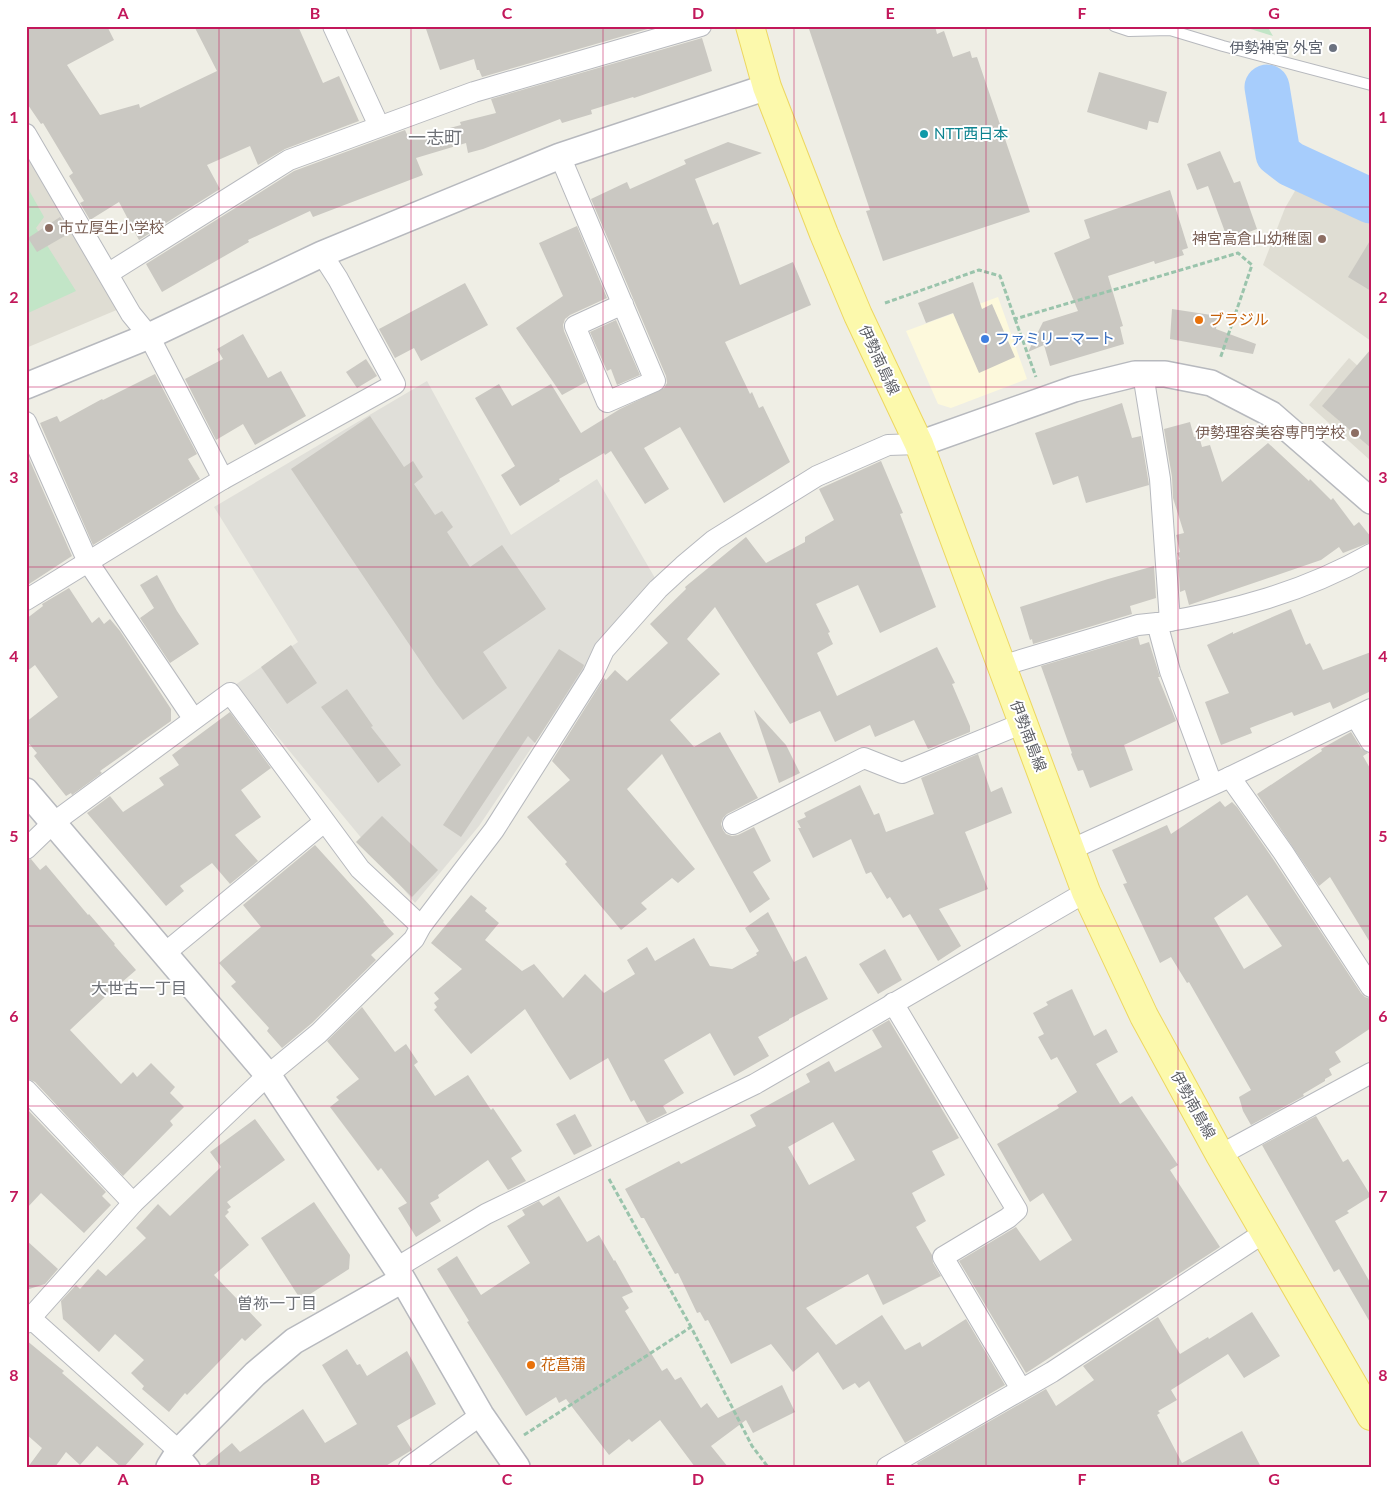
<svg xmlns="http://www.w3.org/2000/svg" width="1397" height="1493" font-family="Lato,'Noto Sans JP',sans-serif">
	<rect width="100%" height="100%" fill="#efeee5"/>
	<path fill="#fdf9dc" d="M998,297L1027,379L951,408L938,404L906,331Z"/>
	<path fill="#e0dfd9" d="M427,381L511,535L597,479L655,578L605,638L479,826L415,903L235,685L298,642L214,507Z"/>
	<g fill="#dfddd3">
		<path d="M26,147L119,309L26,348Z"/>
		<path d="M1302,179L1371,213V341L1263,265L1285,208Z"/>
		<path d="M1349,358L1371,378V461L1309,405Z"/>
	</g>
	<g fill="#c2e5c7">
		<path d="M1241,26H1267L1273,36Z"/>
		<path d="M26,185L44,217L36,228L76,291L26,314Z"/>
	</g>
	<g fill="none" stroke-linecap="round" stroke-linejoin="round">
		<path stroke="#a7cdfc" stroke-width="45" d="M1267,87L1278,154L1291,164L1371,201"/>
	</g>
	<g fill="#cac8c2" fill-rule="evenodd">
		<path d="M26,26H107L114,40L67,65L100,115L139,104L140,108L217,71L194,26H298L323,83L339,76L359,121L285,149L258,165L250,146L207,165L220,189L139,240L119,202L90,220L80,203L84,201L69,176L73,173L43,123L41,124L26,102Z"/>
		<path d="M425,26H658L482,77L479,70H477L474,59L440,70Z"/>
		<path d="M808,26H935L937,34L944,31L953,57L970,51L972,58L977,57L1030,212L883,261L866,211L870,210Z"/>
		<path d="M702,38L712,71L634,98L633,97L591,110L592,114L562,123L560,119L483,149L468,153L466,143L416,158L423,175L313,217L310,211L248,240L249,242L162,292L146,264L294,171L405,130L409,139L461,125L460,122L496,113L491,99Z"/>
		<path d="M1099,72L1167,92L1158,123L1149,121L1147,130L1087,112Z"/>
		<path d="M728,142L762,153L695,179L713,225L718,222L740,285L793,262L811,305L725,342L750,394L752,392L759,408L763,406L790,462L724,503L680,427L644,448L669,489L645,504L611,451L605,455L604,453L559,479L560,481L520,506L501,475L515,466L475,398L499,384L512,406L551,384L581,433L620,409L664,388L667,383L666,376L591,199L627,182L630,189L686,164L684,160Z"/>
		<path d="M1220,151L1234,183L1240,181L1257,229L1228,240L1208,186L1197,190L1187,164Z"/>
		<path d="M1170,190L1188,248L1182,250L1184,255L1155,264L1154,261L1108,276L1123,326L1120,327L1124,344L1050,366L1044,345L1028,352L1043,322L1078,311L1054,253L1090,238L1084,220Z"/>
		<path d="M60,217L70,233L37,252L28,238Z"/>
		<path d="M577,226L607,298L570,315L565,319L563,325L564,331L586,382L562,395L516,328L563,296L539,243Z"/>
		<path d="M1371,239V291L1348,277Z"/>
		<path d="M973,282L982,309L992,304L1015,357L979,373L953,313L926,323L918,303Z"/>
		<path d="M465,283L488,325L421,361L414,348L395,358L379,329Z"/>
		<path d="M1172,309L1218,316L1216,329L1256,344L1253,354L1170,339Z"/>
		<path d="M616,320L640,375L617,385L611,369L607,371L590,332Z"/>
		<path d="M243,334L268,378L281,371L306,416L255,445L243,424L216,440L185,379L223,359L217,349Z"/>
		<path d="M1371,349V448L1322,406Z"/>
		<path d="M366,359L377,376L357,388L346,372Z"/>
		<path d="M155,374L197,454L188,459L200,479L93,545L40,423L57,416L60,422L102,399L103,400Z"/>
		<path d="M1122,403L1132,438L1141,436L1149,485L1086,503L1078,476L1053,485L1035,433Z"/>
		<path d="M370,416L404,467L413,461L423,477L414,484L435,515L442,511L453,527L447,532L470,567L502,545L546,609L483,652L507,688L463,720L436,684L291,469Z"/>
		<path d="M1190,422L1194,437L1199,436L1202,447L1210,445L1222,482L1268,443L1309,481L1310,479L1331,500L1333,498L1354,526L1359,522L1371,537V542L1343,553L1339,547L1321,560L1189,605L1185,590L1180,592L1178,560L1180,559L1177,553L1180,552L1176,535L1184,533L1173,498L1172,477L1164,429Z"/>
		<path d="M26,452L72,556L29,584L26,580Z"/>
		<path d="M881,461L903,513L900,514L936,607L880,633L858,585L816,604L830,632L828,633L833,644L817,653L837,696L937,647L955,683L952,684L970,726V732L928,749L914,720L875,737L870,725L835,742L820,711L790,724L715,607L687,639L720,674L670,720L694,747L720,732L758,798L727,814L723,818L721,824L723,830L726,834L732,836L738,835L754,827L771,861L753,872L770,899L750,913L662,754L627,789L695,869L678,883L672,878L641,903L647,909L621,930L565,864L567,862L527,817L570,780L552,761L604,678L606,680L615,670L627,681L668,643L650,624L686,589L685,587L746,537L766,563L805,542V537L834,520L819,489Z"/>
		<path d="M1154,566L1156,598L1130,606L1132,614L1033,644L1032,639L1030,640L1020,607L1108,579Z"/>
		<path d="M157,575L177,611L199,644L170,663L140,618L154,608L140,585Z"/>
		<path d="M69,588L92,623L99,617L104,624L110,619L120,631L171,709V721L100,771L102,773L72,795L71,793L66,796L34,756L37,753L26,740V722L58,697L35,665L26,672V619L43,606L42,604Z"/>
		<path d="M1291,609L1306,645L1310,643L1323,670L1371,652V691L1333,709L1330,702L1294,716L1292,712L1250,728L1252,733L1221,745L1205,702L1229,693L1207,645L1233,632V634Z"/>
		<path d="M1138,637L1140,645L1149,642L1160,677H1158L1176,721L1124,745L1133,770L1090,788L1083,770L1078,771L1071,754L1072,753L1041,666Z"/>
		<path d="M291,645L317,683L287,704L261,667Z"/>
		<path d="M559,649L584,665L583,668L535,743L528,736L461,837L443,825Z"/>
		<path d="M347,689L373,726L371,727L401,765L378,783L321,707Z"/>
		<path d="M754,710L786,745L800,773L779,783Z"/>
		<path d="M230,712L271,768L241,790L261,817L235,835L258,861L230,884L212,863L180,886L184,891L166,906L87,813L110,796L123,812L164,785L159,778L179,765L172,755Z"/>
		<path d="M1351,732L1361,748L1368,753L1363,756L1371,770V944L1330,877L1319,886L1257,794L1322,751L1321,749Z"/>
		<path d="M978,754L991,792L1002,787L1012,813L965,832L988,889L939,909L961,946L938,961L910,914L903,918L890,897L887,899L871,872L866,874L851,839L813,858L798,828H801L797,821L806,817L804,813L860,785L874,815L879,813L886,832L934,814L921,778Z"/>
		<path d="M1220,801L1225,807L1232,802L1237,807L1273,859L1361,993L1365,997L1371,999V1028L1335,1052L1341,1062L1329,1069L1332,1075L1325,1079V1081L1303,1094L1304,1096L1251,1125L1243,1111L1239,1097L1251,1090L1189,982L1187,983L1171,957L1160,963L1123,884L1127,883L1112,850L1167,825L1171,834ZM1247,895L1282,946L1244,969L1214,918Z"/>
		<path d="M382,816L438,870L412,897L356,842Z"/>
		<path d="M315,845L384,921L383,922L394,934L371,955L376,960L312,1023L282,1048L267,1031L269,1028L231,986L236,982L219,963L261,927L243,905Z"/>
		<path d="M31,859L40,870L46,865L88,915L89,914L115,944L114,945L136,970L106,996L70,1030L121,1084L133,1072L137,1077L151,1063L175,1087L170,1093L184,1107L170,1121L173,1125L123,1176L35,1082L26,1078V861Z"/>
		<path d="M471,895L487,908L485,911L499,923L485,940L522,971L534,964L563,998L585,974L604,993L635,974L627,960L647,947L655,961L694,938L710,966L732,969L757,955L756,953L759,951L745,928L768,912L794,962L806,956L828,999L789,1019V1020L758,1037L769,1056L734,1076L710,1033L664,1060L684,1093L663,1106L667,1113L647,1123L634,1100L631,1102L608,1058L570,1080L525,1009L471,1054L434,1010L437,1007L434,1003L439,999L434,993L462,969L431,943Z"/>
		<path d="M885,949L902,980L878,994L859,964Z"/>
		<path d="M1072,989L1094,1036L1106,1029L1118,1052L1096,1064L1120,1104L1132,1096L1178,1165L1170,1170L1220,1247L1026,1373L959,1261L1016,1227L1040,1261L1072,1240L1043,1193L1030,1202L997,1144L1059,1108L1057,1105L1077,1092L1057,1057L1051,1060L1038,1037L1044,1034L1033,1013L1048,1005L1046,1002Z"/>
		<path d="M362,1007L395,1052L406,1044L418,1062L414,1065L435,1096L468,1075L491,1110L493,1108L522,1151L511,1158L526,1181L508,1190L488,1160L438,1195L439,1198L430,1203L441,1221L416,1237L398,1208L407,1203L381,1168L378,1171L330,1107L339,1100L336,1097L359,1079L327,1041Z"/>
		<path d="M889,1020L959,1138L932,1151L945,1175L912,1193L926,1221L916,1227L932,1255L933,1263L941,1276L883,1305L868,1274L806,1308L836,1345L882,1315L905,1350L920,1342L922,1347L966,1319L1005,1385L905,1443L869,1381L859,1388L855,1383L843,1390L818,1352L793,1372L771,1344L731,1364L708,1320L705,1321L700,1312L697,1313L678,1273L675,1274L644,1218H641L625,1189L679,1161L681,1164L756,1126L750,1115L810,1082L806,1074L829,1061L835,1072L882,1047L872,1030ZM833,1122L855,1160L809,1185L788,1147Z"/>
		<path d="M26,1108L106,1192L102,1196L111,1205L84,1233L41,1193L26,1209Z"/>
		<path d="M575,1114L592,1146L574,1155L556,1124Z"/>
		<path d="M1316,1116L1343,1162L1348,1159L1371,1196L1347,1211L1349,1213L1335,1221L1371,1284V1324L1339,1269L1334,1272L1262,1145Z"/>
		<path d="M255,1119L285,1160L227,1202L231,1207L227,1210L229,1212L225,1216L249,1245L214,1275L262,1325L245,1341L242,1338L187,1395L185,1393L169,1412L142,1389L144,1386L131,1373L144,1360L115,1334L99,1352L63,1319L61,1301L76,1285L80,1289L98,1269L106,1276L146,1238L136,1228L158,1204L170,1216L221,1167L210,1152Z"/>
		<path d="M559,1196L587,1242L599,1235L614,1261L615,1260L633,1292L622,1297L629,1308L625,1311L662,1371L667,1368L675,1380L681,1377L701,1408L707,1403L718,1418L782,1385L795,1412L753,1433L746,1420L711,1446L728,1467H695L660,1420L632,1442L629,1439L609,1455L566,1399L559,1403L556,1397L526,1416L467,1322L469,1321L437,1269L457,1256L481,1295L530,1263L507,1226L525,1215L522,1210L539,1201L543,1206Z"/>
		<path d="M314,1202L350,1255L349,1269L301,1300L261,1238Z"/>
		<path d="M26,1240L58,1269L45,1284L26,1290Z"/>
		<path d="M1252,1312L1280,1356L1244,1378L1228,1354L1171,1390L1177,1400L1158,1411L1160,1413L1157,1415L1182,1463L1242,1431L1261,1467H919L917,1463L1046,1389L1056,1406L1094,1380L1083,1366L1158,1317L1180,1354L1208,1337L1209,1339Z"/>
		<path d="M26,1340L60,1368L64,1371L62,1373L144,1444L124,1467H121L97,1446L80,1465L66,1452L55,1467H28L42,1448L26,1434Z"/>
		<path d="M347,1349L357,1365L360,1364L367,1376L407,1351L436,1404L397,1426L412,1450L384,1467H203L232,1443L240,1452L303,1409L325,1443L357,1424L322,1365Z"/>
	</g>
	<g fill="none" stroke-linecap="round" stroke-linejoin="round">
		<defs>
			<path id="service" d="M1114,26L1129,31L1170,30L1223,46L1371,85"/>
			<path id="pedestrian" d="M179,1451L192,1467"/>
			<g id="minor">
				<path d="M333,26L379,126"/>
				<path d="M26,134L131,314L149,336L223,479"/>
				<path d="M560,156L655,381L607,402L575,326L623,304"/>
				<path d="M109,273L289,160L474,92L701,26"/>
				<path d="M1143,374L1160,479L1170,621"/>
				<path d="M26,422L88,562L193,718"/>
				<path d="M26,600L223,479L395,384L338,279L322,254"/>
				<path d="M1158,623C1233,611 1304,592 1371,554"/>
				<path d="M1001,666L1138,625L1157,623L1170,671L1212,784"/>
				<path d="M1356,717L1371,742"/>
				<path d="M1230,777L1283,852L1371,987"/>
				<path d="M733,824L864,758L902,773L1023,723"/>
				<path d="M26,849L53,823L230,693L360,869L421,926"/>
				<path d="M1070,850L1230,777L1371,709"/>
				<path d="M165,953L324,822"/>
				<path d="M893,1003L1017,1210L1008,1218L943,1257L1021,1389"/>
				<path d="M26,1090L133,1203"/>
				<path d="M1220,1155L1371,1073"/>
				<path d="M396,1268L486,1214L755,1084L1086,892"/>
				<path d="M26,1314L179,1451"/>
				<path d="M26,1323L133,1203L268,1075L319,1033L414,939L421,926L494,830L593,674L604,650L658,589L683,566L714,540L817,476L888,445L919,444"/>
				<path d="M409,1467L481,1415"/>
				<path d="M887,1467L1052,1372L1265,1232"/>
			</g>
			<g id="tertiary">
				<path d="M26,386L149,336L322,254L560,156L767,87"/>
				<path d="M919,444L1074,389L1135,374H1165L1211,383L1271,414L1371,501"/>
				<path d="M26,791L268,1075L396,1268L481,1415L517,1467"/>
				<path d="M169,1467L179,1451L255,1374L294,1341L402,1280"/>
			</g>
			<path id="primary" d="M750,26L767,87L824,234L858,315L919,444L1086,892L1144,1016L1220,1155L1371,1416"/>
		</defs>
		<use href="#service" stroke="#b7b9be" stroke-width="12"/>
		<use href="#pedestrian" stroke="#b7b9be" stroke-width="18"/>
		<use href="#minor" stroke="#b7b9be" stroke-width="22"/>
		<use href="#tertiary" stroke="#b7b9be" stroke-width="28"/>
		<use href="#primary" stroke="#edd760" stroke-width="30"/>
		<g stroke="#9ac4ac" stroke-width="3" stroke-dasharray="5 2.5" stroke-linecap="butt">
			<path d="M885,303L979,270L1000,276L1015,319L1238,253L1252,265L1220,359"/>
			<path d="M1015,319L1036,377"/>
			<path d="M609,1179L691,1327"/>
			<path d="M524,1435L691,1327L752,1446L768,1467"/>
		</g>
		<use href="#service" stroke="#fff" stroke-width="10"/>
		<use href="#pedestrian" stroke="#fff" stroke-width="15"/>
		<use href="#minor" stroke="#fff" stroke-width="20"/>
		<use href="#tertiary" stroke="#fff" stroke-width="25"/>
		<use href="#primary" stroke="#fcf9ac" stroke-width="28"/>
	</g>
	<path fill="none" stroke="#c2185b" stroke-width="1" stroke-opacity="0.55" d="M219,26V1467M411,26V1467M603,26V1467M794,26V1467M986,26V1467M1178,26V1467M26,207H1371M26,387H1371M26,567H1371M26,746H1371M26,926H1371M26,1106H1371M26,1286H1371"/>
	<circle fill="#6b7280" stroke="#fff" stroke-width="2" cx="1333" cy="48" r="5"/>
	<circle fill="#0f9aa8" stroke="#fff" stroke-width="2" cx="924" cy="134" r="5"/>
	<g fill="#8d6e63" stroke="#fff" stroke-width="2">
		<circle cx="49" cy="228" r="5"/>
		<circle cx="1322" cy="239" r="5"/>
		<circle cx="1355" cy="433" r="5"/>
	</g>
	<g fill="#e8710a" stroke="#fff" stroke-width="2">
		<circle cx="1199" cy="320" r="5"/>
		<circle cx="531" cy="1365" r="5"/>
	</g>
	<circle fill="#3f7fe0" stroke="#fff" stroke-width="2" cx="985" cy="339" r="5"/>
	<g text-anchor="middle" stroke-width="4" stroke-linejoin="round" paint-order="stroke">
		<g font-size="15" fill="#5b616d" stroke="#fff" text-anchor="end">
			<text x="1323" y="53">伊勢神宮 外宮</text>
		</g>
		<g font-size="15" fill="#0d838f" stroke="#fff" text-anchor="start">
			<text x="934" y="139">NTT西日本</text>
		</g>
		<g font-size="15" fill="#785e54" stroke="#fff" text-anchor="end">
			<text x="59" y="233" text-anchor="start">市立厚生小学校</text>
			<text x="1312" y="244">神宮高倉山幼稚園</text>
			<text x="1345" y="438">伊勢理容美容専門学校</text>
		</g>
		<g font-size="15" fill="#c56008" stroke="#fff" text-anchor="start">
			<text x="1209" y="325">ブラジル</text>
			<text x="541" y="1370">花菖蒲</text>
		</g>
		<g font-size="15" fill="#366cbe" stroke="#fff" text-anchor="start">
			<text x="995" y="344">ファミリーマート</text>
		</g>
		<g font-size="15" fill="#5d5f65" stroke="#fff">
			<text transform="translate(879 360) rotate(65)" y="5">伊勢南島線</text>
			<text transform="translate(1028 736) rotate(69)" y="5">伊勢南島線</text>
			<text transform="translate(1193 1105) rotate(61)" y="5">伊勢南島線</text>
		</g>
		<g font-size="16" fill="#6e7177" stroke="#fff">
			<text x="139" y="994">大世古一丁目</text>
			<text x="277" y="1309">曽祢一丁目</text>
		</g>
		<g font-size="18" fill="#6e7177" stroke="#fff">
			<text x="435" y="144">一志町</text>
		</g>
	</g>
	<rect width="1397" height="1493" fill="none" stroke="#ffffff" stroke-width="55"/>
	<rect x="28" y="28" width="1342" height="1438" fill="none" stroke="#c2185b" stroke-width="2"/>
	<g font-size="16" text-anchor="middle" font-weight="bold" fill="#c2185b">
		<text x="123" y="19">A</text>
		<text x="315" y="19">B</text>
		<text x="507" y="19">C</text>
		<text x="698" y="19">D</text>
		<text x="890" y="19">E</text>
		<text x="1082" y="19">F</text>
		<text x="1274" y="19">G</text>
		<text x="14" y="123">1</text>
		<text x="1383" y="123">1</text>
		<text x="14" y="303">2</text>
		<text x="1383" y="303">2</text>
		<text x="14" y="483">3</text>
		<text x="1383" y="483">3</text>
		<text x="14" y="662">4</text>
		<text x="1383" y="662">4</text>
		<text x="14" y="842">5</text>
		<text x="1383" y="842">5</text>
		<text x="14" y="1022">6</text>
		<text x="1383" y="1022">6</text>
		<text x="14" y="1202">7</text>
		<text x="1383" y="1202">7</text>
		<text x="14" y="1381">8</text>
		<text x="1383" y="1381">8</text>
		<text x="123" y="1485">A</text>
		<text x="315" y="1485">B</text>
		<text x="507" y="1485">C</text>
		<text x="698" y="1485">D</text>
		<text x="890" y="1485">E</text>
		<text x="1082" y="1485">F</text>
		<text x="1274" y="1485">G</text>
	</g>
</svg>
